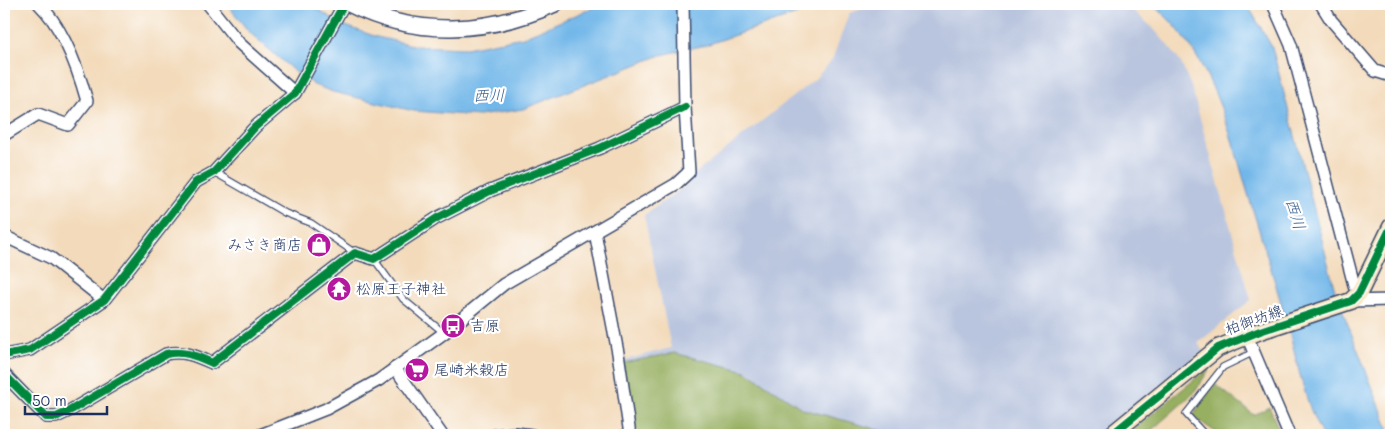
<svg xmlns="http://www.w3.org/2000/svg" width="1395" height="439" font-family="Mali,'Klee One',sans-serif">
	<rect width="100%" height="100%" fill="#fff"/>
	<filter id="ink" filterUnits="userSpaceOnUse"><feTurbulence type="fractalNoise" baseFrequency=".02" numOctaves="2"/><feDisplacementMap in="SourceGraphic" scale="10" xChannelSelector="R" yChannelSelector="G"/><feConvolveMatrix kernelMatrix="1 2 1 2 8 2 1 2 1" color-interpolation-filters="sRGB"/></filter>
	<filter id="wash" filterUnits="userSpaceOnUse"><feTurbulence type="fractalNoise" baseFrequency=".0096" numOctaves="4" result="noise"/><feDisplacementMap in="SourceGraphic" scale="20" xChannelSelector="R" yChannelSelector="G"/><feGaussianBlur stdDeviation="1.12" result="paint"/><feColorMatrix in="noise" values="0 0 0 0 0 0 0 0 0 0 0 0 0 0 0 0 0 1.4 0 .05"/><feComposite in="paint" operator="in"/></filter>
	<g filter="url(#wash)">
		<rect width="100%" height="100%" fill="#f3daba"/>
		<path fill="#b9c5de" d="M879,4H1124L1136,13L1153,28L1171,49L1181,63L1191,86L1251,300L1198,343L1203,351L1099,435H638L624,360L671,348L644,215L686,186L696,173L815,79L832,60L849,13Z"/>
		<g fill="#96af60" stroke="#586f5f">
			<path d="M674,353L746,371L803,409L897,435H635L623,363Z"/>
			<path d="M1211,366L1195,392L1146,435H1126Z"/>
			<path d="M1215,384L1254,415L1269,407L1282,435H1220L1192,416Z"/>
		</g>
		<g fill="#72b7e9" stroke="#4673a4">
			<path d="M227,4H309L343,25L377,37L417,46L466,48L523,37L602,4H826L706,45L661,55L523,109L479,116L414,111L333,92L314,85L295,72L249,32Z"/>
			<path d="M1152,4H1247L1272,47L1336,294L1391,435H1322C1305,403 1298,366 1289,331C1277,288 1264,246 1251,204C1230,134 1212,52 1152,4Z"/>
		</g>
	</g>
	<g filter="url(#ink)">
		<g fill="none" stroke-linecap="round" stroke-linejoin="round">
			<defs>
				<g id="service">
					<path d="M214,172L285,213L311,223L355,253"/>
					<path d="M374,259L403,299L444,333"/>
					<path d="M1205,435L1186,414L1223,367L1254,352"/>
				</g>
				<g id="minor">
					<path d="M208,4L239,43L295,93"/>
					<path d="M1273,4L1291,45L1354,285L1359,293"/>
					<path d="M1321,4L1331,20L1375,71L1391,76"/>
					<path d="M4,135L38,114L68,125L87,101C78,69 63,27 39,4"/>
					<path d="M595,232L618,353L630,435"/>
					<path d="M4,236L51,258L104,300"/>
					<path d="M1351,301L1391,300"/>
					<path d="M1247,336L1289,435"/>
					<path d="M4,355L30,350L104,300L196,182L214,172L255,127L295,93L344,4"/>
					<path d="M395,368L442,435"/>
					<path d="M4,374L46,417H56L71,410L166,354C183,350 196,356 212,363L355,253L374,259L437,218L490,191L600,148L685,107"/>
					<path d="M260,435L326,409L379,380L444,333L504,284L676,184L689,172L685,107L683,4"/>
					<path d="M496,435L516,433L532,435"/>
				</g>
				<path id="tertiary" d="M349,4C416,38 488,34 555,4"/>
				<path id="secondary" d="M1111,435L1218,348L1260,331L1351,301L1359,293L1391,227"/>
			</defs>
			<use href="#service" stroke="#3b496c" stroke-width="8"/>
			<use href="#minor" stroke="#3b496c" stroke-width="14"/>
			<use href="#tertiary" stroke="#3b496c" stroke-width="18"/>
			<use href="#secondary" stroke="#3b496c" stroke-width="19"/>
			<use href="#service" stroke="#fff" stroke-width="5.5"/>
			<use href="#minor" stroke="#fff" stroke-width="11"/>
			<use href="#tertiary" stroke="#fff" stroke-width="15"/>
			<use href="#secondary" stroke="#f9e7c3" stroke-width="16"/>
			<defs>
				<g id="cycleway">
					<path d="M4,355L30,350L104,300L196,182L214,172L255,127L295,93L344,4"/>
					<path d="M4,374L46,417H56L71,410L166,354C183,350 196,356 212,363L355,253L374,259L437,218L490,191L600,148L685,107"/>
					<path d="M1111,435L1218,348L1260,331L1351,301L1359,293L1391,227"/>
				</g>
			</defs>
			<use href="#cycleway" stroke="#fff" stroke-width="11"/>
			<use href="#cycleway" stroke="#00873e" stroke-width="8"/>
		</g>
	</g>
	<defs>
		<symbol id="shop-disc" viewBox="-11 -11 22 22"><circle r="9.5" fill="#b5179e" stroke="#fff"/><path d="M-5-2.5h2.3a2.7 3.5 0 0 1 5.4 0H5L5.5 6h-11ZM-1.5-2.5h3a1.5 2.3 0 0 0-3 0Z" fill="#fff"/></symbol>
		<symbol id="temple-disc" viewBox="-11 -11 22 22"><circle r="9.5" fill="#b5179e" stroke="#fff"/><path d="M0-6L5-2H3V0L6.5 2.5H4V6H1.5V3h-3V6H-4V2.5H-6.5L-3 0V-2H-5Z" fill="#fff"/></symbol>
		<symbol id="bus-disc" viewBox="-11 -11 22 22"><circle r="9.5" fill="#b5179e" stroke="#fff"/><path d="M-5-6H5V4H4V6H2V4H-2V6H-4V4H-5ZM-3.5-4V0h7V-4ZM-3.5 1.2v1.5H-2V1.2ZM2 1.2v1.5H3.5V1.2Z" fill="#fff"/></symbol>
		<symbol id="supermarket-disc" viewBox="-11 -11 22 22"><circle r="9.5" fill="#b5179e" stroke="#fff"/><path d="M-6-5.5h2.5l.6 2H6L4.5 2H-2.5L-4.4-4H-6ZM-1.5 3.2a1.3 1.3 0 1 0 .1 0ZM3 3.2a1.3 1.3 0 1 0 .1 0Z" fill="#fff"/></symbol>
	</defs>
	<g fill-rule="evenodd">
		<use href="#shop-disc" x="305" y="231" width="28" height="28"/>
		<use href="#temple-disc" x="325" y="275" width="28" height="28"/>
		<use href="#bus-disc" x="439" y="312" width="28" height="28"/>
		<use href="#supermarket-disc" x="403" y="356" width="28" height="28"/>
	</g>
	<g text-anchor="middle" stroke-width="4.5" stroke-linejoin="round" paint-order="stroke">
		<g font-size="15" fill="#1b2f5e" stroke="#fff" text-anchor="start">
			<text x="302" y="250" text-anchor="end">みさき商店</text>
			<text x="356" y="294">松原王子神社</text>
			<text x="470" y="331">吉原</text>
			<text x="434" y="375">尾崎米穀店</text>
		</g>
		<g font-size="15" fill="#1b2f5e" stroke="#fff">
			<text transform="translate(1254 320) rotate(-20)" y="5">柏御坊線</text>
		</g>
		<g font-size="16" font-style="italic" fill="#395f8f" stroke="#fff">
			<text transform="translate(489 95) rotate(-1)" y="6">西川</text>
			<text transform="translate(1296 214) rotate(73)" y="6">西川</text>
		</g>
	</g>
	<rect width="1395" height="439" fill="none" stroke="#fff" stroke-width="20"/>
	<path d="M25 406v8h82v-8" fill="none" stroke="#1b2f5e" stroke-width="2.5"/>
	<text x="32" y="406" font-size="15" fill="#1b2f5e" stroke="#ffffff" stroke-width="4" paint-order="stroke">50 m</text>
</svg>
